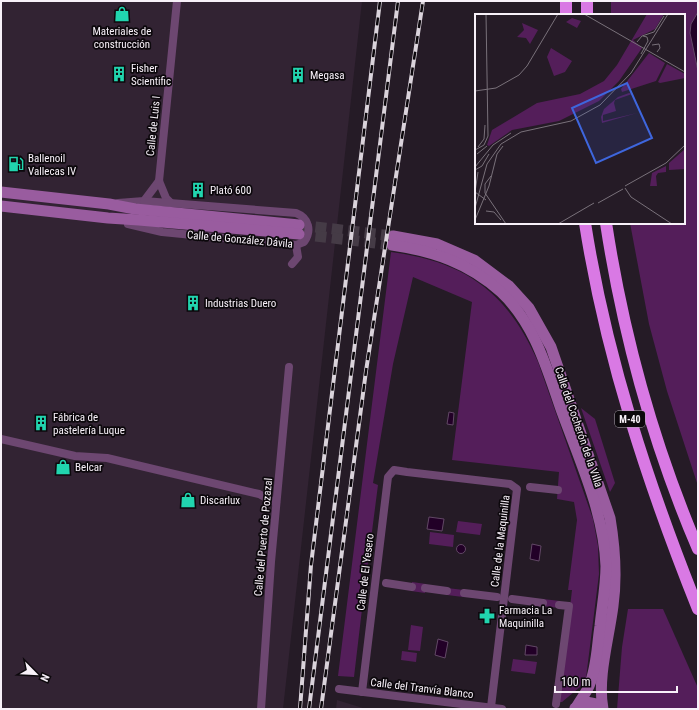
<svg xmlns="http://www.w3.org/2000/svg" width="699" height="710" font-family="'Roboto Condensed',sans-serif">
	<rect width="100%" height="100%" fill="#251b26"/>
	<g fill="#322333">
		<path d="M1,1H362L283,709H1Z"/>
		<path d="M337,700L366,709H336Z"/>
	</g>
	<g fill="#541e5a">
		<path d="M611,1H698V486L667,391L649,324L630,223H684V15H611Z"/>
		<path d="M391,252C466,262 507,292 538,362L593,519L598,546L599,574L586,678L580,687L562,702H559L572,590H568L577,520L574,502L557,499L559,472L452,460L472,302L413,277L393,364L373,483L378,485L367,570L361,574L360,588L364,592L354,677L338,676Z"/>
		<path d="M581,408L595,419L615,483L610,492Z"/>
		<path d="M458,521L482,524L480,535L456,532Z"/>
		<path d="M430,532L454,535L453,547L429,544Z"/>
		<path d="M412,582L426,584L425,593L411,591Z"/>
		<path d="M447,588L464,590L463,597L447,595Z"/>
		<path d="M543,599L560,601L559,608L542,606Z"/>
		<path d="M628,609H663L698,688V709H617L622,647Z"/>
		<path d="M411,625L423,627L420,651L408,650Z"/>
		<path d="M402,651L417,653L416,662L401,660Z"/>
		<path d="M513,659L537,662L535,674L511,671Z"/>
	</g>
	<g fill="#220027" stroke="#624866">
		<path d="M698,12V71L690,33L691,24Z"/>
		<path d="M449,412L454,413L453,425L447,424Z"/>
		<path d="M429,517L444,519L442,531L427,529Z"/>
		<path d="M532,544L541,546L539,561L530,559Z"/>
		<circle cx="461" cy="549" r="4.5"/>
		<path d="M438,639L448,642L445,658L435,655Z"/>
		<path d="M526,645L537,647V655H525Z"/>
	</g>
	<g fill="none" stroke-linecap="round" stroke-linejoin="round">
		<g stroke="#453b46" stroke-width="11" stroke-dasharray="11 5.5" stroke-linecap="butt">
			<path d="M299,225L393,236"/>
			<path d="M299,234L392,245"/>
		</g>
		<g stroke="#6d4771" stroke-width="8">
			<path d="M118,203L144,201L159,181"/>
			<path d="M171,203L166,198L159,181L177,1"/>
			<path d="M128,224L162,232L296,245L304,242C312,231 309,218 296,213L144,201"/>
			<path d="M292,264L298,257L296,245"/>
			<path d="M1,439L75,456L107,458L259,494L276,503"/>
			<path d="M530,487L558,490"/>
			<path d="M386,583L412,587"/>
			<path d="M425,588L447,591"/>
			<path d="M464,593L497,597"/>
			<path d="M512,599L543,603"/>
			<path d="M339,689L502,709"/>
			<path d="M362,692L388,477L394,470L407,472L510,484L517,489L491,707"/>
			<path d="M556,704L569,606L559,605"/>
			<path d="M261,709L271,562L289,367"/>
		</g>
		<g stroke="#995c9f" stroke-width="11">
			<path d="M1,192L109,204L135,209L299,225"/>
			<path d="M1,206L108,218L139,220L299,234"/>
			<path d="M393,236L437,244L474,260L509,286L529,308L551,347L610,518C615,548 617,577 613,606C609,638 597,678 603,709"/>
			<path d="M392,245C433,251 469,263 501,292C535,324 547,369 562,412C580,461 604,513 606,566C606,586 602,606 600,626C597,645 597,668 589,686C586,693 581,699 577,706"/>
			<path d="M575,708L586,702L596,704L602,709"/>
		</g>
		<g stroke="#d979e4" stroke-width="12">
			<path d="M566,1V15"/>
			<path d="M587,1V15"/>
			<path d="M585,223C606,357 648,484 698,609"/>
			<path d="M606,223C623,334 654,446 698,549"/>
		</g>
		<defs>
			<g id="rail">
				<path d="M300,709L311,565L380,1"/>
				<path d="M309,709L398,1"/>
				<path d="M321,709L366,371L423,1"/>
			</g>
		</defs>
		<use href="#rail" stroke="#dad3db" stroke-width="4"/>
		<use href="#rail" stroke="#0c080c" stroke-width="2.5" stroke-dasharray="8" stroke-linecap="butt"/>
	</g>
	<defs>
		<symbol id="shop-bare" viewBox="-9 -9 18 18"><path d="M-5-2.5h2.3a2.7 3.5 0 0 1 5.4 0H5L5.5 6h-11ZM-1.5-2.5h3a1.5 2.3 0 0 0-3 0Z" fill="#21d5af" stroke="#0c080c" stroke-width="2.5" paint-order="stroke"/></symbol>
		<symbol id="building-bare" viewBox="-9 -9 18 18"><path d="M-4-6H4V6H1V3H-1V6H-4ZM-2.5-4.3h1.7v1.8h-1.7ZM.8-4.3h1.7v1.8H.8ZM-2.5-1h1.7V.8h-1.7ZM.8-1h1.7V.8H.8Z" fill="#21d5af" stroke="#0c080c" stroke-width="2.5" paint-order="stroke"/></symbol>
		<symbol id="fuel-bare" viewBox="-9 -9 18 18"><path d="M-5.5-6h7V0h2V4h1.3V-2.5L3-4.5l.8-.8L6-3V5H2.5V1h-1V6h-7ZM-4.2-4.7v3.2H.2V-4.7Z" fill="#21d5af" stroke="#0c080c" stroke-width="2.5" paint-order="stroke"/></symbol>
		<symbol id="pharmacy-bare" viewBox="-9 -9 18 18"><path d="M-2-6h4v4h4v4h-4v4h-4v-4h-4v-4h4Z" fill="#21d5af" stroke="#0c080c" stroke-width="2.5" paint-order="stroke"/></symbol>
	</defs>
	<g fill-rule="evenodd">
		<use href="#shop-bare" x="111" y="3" width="22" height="22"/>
		<use href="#building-bare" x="108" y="63" width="22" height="22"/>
		<use href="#building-bare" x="287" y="64" width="22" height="22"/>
		<use href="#fuel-bare" x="5" y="153" width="22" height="22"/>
		<use href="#building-bare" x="187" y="179" width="22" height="22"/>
		<use href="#building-bare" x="182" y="292" width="22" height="22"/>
		<use href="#building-bare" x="30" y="412" width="22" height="22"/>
		<use href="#shop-bare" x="52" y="456" width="22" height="22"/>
		<use href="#shop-bare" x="177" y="489" width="22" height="22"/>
		<use href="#pharmacy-bare" x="476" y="605" width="22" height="22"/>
	</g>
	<g text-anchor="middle" stroke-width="3.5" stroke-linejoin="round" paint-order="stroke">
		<rect fill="#0c080c" stroke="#b1abb2" stroke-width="1" x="615" y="411" width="30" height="16" rx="3"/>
		<g font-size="10" font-weight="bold" fill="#f8f1f9">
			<text x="630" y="423">M-40</text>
		</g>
		<g font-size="11" fill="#f8f1f9" stroke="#0c080c" text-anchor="start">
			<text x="122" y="35" text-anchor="middle">Materiales de<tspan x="122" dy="13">construcción</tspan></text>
			<text x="131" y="72">Fisher<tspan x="131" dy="13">Scientific</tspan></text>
			<text x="310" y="79">Megasa</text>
			<text x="28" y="162">Ballenoil<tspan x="28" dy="13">Vallecas IV</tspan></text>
			<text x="210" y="194">Plató 600</text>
			<text x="205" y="307">Industrias Duero</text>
			<text x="53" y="421">Fábrica de<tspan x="53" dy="13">pastelería Luque</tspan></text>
			<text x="75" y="471">Belcar</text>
			<text x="200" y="504">Discarlux</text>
			<text x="499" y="614">Farmacia La<tspan x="499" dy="13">Maquinilla</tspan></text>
		</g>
		<g font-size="11" fill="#f8f1f9" stroke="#0c080c">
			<text transform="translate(153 126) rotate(-84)" y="4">Calle de Luis I</text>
			<text transform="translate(240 239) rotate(5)" y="4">Calle de González Dávila</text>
			<text transform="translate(579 427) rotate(71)" y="4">Calle del Cocherón de la Villa</text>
			<text transform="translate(263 537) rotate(-85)" y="4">Calle del Puerto de Pozazal</text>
			<text transform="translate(500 541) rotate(-83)" y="4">Calle de la Maquinilla</text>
			<text transform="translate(365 572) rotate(-83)" y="4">Calle de El Yesero</text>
			<text transform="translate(422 688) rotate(7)" y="4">Calle del Tranvía Blanco</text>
		</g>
	</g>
	<g transform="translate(475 14)">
		<rect width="210" height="210" fill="#251b26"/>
		<path d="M172,0H189L180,15L158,26L167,34L144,67L124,87L84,107L37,116L14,132L12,131L17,116L62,89L105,80L129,67L142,51ZM97,4L106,7L102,14L91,8ZM47,9L63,16L55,30L51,24L42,23L49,16ZM76,34L97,47L90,58L79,62L72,43ZM174,39L190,49L181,67L147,78L146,75ZM192,50L210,60V64L185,69L183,68ZM154,79L157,80L140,86L139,89L141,97L128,101V107L162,99L127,109L126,103L129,95L143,83ZM210,135V155L194,156V149ZM191,152V158L183,159L181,162L182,172H175L177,159Z" fill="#541e5a"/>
		<path fill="none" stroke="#79717a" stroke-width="1" d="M109,0L210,58M162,28L167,22L179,18L189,2M177,31L184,30L185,34L182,38M166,40L173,27L172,23L168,22M0,77L21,74L44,61L52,52L83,0M3,133L9,125L10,111M0,136L9,131L13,122L11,0M2,140L12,132M0,153L18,131L36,119M0,156L7,152L14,140M3,158L0,178L11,186M16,162L10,170V179L31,210M150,172L191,149L210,131M150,174L156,183L197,210M123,189L148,175M0,194L12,150L26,130L46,118L96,107L125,91L156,59L193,0M11,197L19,198L26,206M0,206L14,172L22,140L28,132M83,210L119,189"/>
		<path fill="#3e66dd" fill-opacity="0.15" stroke="#3e66dd" stroke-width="2" d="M152,69L177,124L121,149L97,94Z"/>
		<rect width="210" height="210" fill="none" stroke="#f8f1f9" stroke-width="2"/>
	</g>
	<rect width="699" height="710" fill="none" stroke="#f8f1f9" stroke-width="4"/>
	<g transform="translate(36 674) rotate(114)" stroke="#0c080c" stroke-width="3" paint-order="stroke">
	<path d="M0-3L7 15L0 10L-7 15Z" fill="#f8f1f9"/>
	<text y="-6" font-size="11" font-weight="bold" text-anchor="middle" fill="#f8f1f9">N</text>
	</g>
	<path d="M555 686v6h122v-6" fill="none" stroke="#f8f1f9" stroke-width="2"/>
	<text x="561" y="686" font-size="12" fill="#f8f1f9" stroke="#0c080c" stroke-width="3" paint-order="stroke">100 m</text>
</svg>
